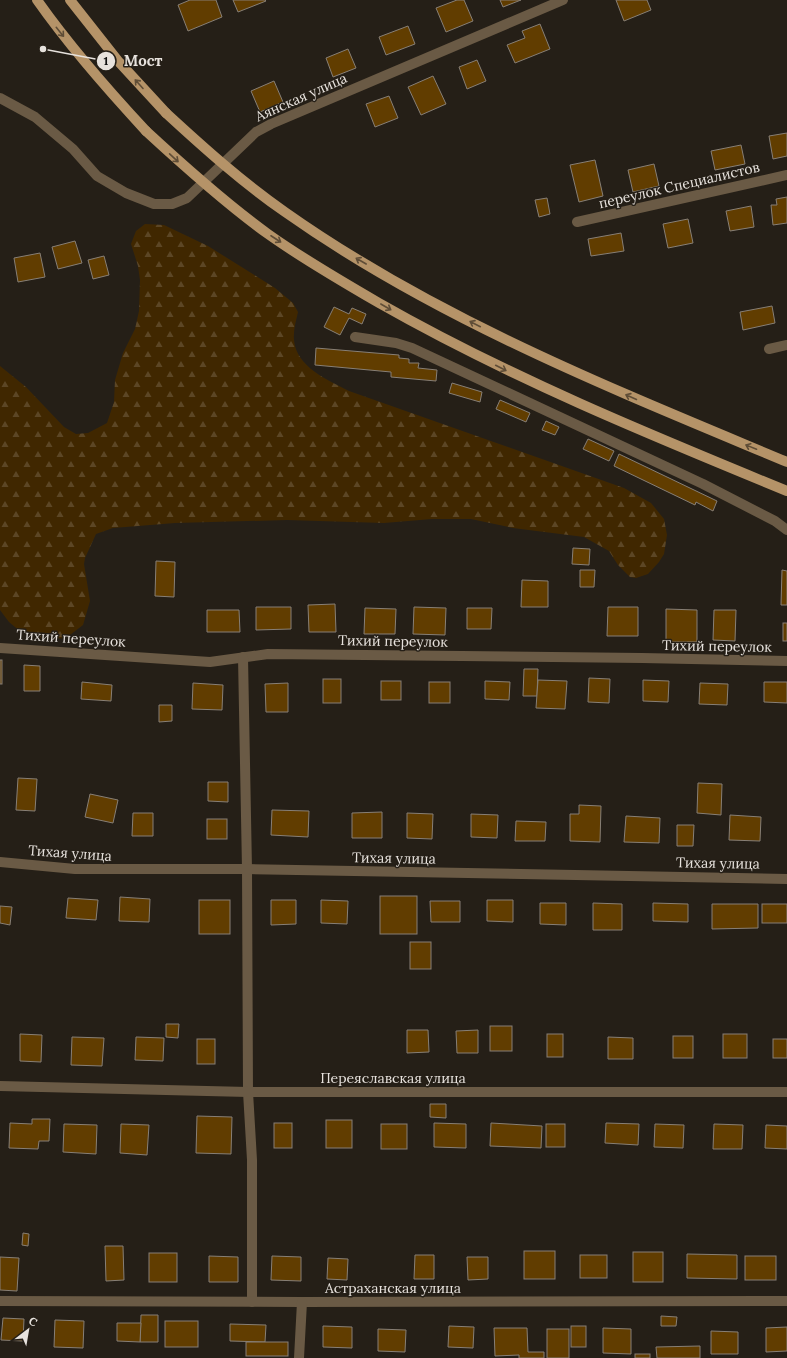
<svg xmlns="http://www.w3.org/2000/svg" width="787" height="1358" font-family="Lora,serif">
	<defs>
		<pattern id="forest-firs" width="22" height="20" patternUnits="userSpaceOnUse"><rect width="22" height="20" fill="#402700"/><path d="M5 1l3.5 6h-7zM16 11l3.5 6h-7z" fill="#5c4625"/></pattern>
	</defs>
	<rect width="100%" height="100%" fill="#251f17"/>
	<path fill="url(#forest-firs)" d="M145,224L164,225L208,246L275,288L293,303L298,312C296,321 293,331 294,340C296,367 328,380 349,391L624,488L651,503L664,519L667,535L664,554L659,562L648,574L636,578L630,577L618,565L609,551L584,537L513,528L471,519H432L384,523L287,520L175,523L113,528L96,534L85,558L84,564L90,601L83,625L66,638L45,639L21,632L9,622L0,610V366L26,387L64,427L76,434L88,433L107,423L114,402L115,380L123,353L135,329L139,311L140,280L138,266L131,244L136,231Z"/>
	<g fill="#613d00" stroke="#877f76">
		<path d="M190,0H216L222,17L188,31L178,5Z"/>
		<path d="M233,0H265L266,1L238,12Z"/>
		<path d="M457,0H464L473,21L446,32L436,8Z"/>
		<path d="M500,0H521L503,7Z"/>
		<path d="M616,0H647L651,10L624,21Z"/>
		<path d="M540,24L550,49L515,63L507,45L525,38L522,31Z"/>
		<path d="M408,26L415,44L386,55L379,37Z"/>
		<path d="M348,49L356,68L333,77L326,58Z"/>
		<path d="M477,60L486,81L467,89L459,67Z"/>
		<path d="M433,76L446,104L421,115L408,87Z"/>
		<path d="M274,81L283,102L260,112L251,91Z"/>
		<path d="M389,96L398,118L375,127L366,104Z"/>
		<path d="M787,133V156L773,159L769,136Z"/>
		<path d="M741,145L745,164L715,170L711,151Z"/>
		<path d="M595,160L603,196L579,202L570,165Z"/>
		<path d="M654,164L659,186L633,192L628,170Z"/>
		<path d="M787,197V223L773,225L771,205H777L776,199Z"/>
		<path d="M547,198L550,214L539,217L535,200Z"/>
		<path d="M751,206L754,227L730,231L726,211Z"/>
		<path d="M688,219L693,243L668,248L663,224Z"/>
		<path d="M621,233L624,251L591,256L588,239Z"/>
		<path d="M75,241L82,263L58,269L52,247Z"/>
		<path d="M40,253L45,277L18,282L14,258Z"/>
		<path d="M104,256L109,275L93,279L88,260Z"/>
		<path d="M772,306L775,323L743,330L740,312Z"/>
		<path d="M334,307L349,314L352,308L366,314L362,324L349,318L340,335L324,327Z"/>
		<path d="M316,348L399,355V358L409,359V363H419L418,368L437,370L436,381L391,377V372L315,365Z"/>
		<path d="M452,383L482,392L480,402L449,393Z"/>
		<path d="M500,400L530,413L526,422L496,409Z"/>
		<path d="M546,421L559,427L555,435L542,430Z"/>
		<path d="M588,439L614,451L609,461L583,449Z"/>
		<path d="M619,454L717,501L713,511L696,502L695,505L614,466Z"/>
		<path d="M573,548L590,549L589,565L572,564Z"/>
		<path d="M156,561L175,562L174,597L155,596Z"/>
		<path d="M580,570H595L594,587H580Z"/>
		<path d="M782,570L787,571V605H781Z"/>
		<path d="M522,580L548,581V607H521Z"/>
		<path d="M335,604L336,632H309L308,605Z"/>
		<path d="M256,607H291V629L256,630Z"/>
		<path d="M414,607L446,608L445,635L413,634Z"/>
		<path d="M608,607H638V636H607Z"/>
		<path d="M365,608L396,609L395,634H364Z"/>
		<path d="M467,608H492L491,629H467Z"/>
		<path d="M666,609L697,610V642H666Z"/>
		<path d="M207,610H239L240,632H207Z"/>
		<path d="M714,610H736L735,641L713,640Z"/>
		<rect x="783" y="623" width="4" height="18"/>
		<rect x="0" y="660" width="2" height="24"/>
		<path d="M24,665L40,666V691H24Z"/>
		<path d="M524,669H538L537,696H523Z"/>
		<path d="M589,678L610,679L609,703L588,702Z"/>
		<rect x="323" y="679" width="18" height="24"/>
		<path d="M538,680L567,681L565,709L536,708Z"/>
		<path d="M643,680L669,681L668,702L643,701Z"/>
		<rect x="381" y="681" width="20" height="19"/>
		<path d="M485,681L510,682L509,700L485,699Z"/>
		<path d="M82,682L112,685L111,701L81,699Z"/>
		<rect x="429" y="682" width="21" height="21"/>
		<path d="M764,682H787V703L764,702Z"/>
		<path d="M193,683L223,685L222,710L192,709Z"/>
		<path d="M288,683V712H266L265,684Z"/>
		<path d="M700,683L728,684L727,705L699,704Z"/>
		<path d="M159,705H172V721L159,722Z"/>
		<path d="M18,778L37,779L35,811L16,810Z"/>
		<path d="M208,782H228V802L208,801Z"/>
		<path d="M698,783L722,784L721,815L697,813Z"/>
		<path d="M90,794L118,800L113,823L85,817Z"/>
		<path d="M579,805L601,806L600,842L570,841V814H579Z"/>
		<path d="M272,810L309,811L308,837L271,835Z"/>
		<path d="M382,812V838H352V813Z"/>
		<path d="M133,813H153V836H132Z"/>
		<path d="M407,813L433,814L432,839L407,838Z"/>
		<path d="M471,814L498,815L497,838L471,837Z"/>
		<path d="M730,815L761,817L760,841L729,840Z"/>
		<path d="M626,816L660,818L659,843L624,842Z"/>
		<rect x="207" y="819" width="20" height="20"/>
		<path d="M516,821L546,822L545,841H515Z"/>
		<path d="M677,825H694L693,846H677Z"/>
		<rect x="380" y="896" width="37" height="38"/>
		<path d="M120,897L150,899L149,922L119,921Z"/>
		<path d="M68,898L98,900L96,920L66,918Z"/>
		<rect x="199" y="900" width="31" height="34"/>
		<path d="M271,900H296V924L271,925Z"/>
		<path d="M321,900L348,901L347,924L321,923Z"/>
		<path d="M487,900H513V922L487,921Z"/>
		<path d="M430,901H460V922H431Z"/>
		<path d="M540,903H566V925L540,924Z"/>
		<path d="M593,903L622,904V930H593Z"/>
		<path d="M653,903L688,904V922L653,921Z"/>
		<path d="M712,904H758V928L712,929Z"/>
		<rect x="762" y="904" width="25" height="19"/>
		<path d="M0,906L12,907L10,925L0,923Z"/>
		<rect x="410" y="942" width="21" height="27"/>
		<path d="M166,1024H179L178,1038L166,1037Z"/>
		<rect x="490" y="1026" width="22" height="25"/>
		<path d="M407,1030H428L429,1052L407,1053Z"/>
		<path d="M478,1030V1053H457L456,1031Z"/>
		<path d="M20,1034L42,1035L41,1062L20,1061Z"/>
		<rect x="547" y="1034" width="16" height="23"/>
		<rect x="723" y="1034" width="24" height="24"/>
		<rect x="673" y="1036" width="20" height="22"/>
		<path d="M72,1037L104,1038L102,1066L71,1065Z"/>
		<path d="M136,1037L164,1038L163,1061L135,1060Z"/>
		<path d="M608,1037L633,1038V1059H608Z"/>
		<rect x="197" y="1039" width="18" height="25"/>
		<rect x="773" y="1039" width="14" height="19"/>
		<path d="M430,1104H446V1118L430,1117Z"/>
		<path d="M197,1116L232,1117L231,1154L196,1153Z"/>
		<path d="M32,1119H50L49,1141H39L38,1149L9,1148L10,1123L32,1124Z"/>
		<rect x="326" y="1120" width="26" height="28"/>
		<rect x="274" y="1123" width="18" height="25"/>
		<path d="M434,1123L466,1124V1148L434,1147Z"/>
		<path d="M491,1123L542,1126L541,1148L490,1146Z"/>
		<path d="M606,1123L639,1124L638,1145L605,1143Z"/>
		<path d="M64,1124L97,1125L96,1154L63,1152Z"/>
		<path d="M121,1124L149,1125L147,1155L120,1153Z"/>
		<rect x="381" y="1124" width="26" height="25"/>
		<rect x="546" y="1124" width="19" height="23"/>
		<path d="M655,1124L684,1125L683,1148L654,1147Z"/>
		<path d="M714,1124L743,1125L742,1149H713Z"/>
		<path d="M766,1125L787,1126V1149L765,1148Z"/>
		<path d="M23,1233L29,1234L28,1246L22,1245Z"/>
		<path d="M105,1246H123L124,1280L106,1281Z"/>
		<rect x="524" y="1251" width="31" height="28"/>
		<rect x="633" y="1252" width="30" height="30"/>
		<rect x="149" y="1253" width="28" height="29"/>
		<path d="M687,1254L737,1255V1279L687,1278Z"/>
		<path d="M415,1255H434V1279H414Z"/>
		<rect x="580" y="1255" width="27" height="23"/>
		<path d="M209,1256L238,1257V1282H209Z"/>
		<path d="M272,1256L301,1257V1281L271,1280Z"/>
		<rect x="745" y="1256" width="31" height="24"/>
		<path d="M0,1257L19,1258L17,1291L0,1290Z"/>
		<path d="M467,1257H488V1279L468,1280Z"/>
		<path d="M328,1258L348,1259L347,1280L327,1279Z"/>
		<path d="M141,1315H158V1342H140Z"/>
		<path d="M661,1316L677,1317L676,1326H661Z"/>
		<path d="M3,1318L24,1319L23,1341L1,1340Z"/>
		<path d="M55,1320L84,1321L83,1348L54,1347Z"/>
		<rect x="165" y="1321" width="33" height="26"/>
		<path d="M117,1323H141L140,1342L117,1341Z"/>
		<path d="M230,1324L266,1325L265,1342L230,1341Z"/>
		<path d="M323,1326L352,1327V1348L323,1347Z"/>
		<path d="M449,1326L474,1327L473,1348L448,1347Z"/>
		<rect x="571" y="1326" width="15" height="21"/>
		<path d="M787,1327V1351L766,1352V1328Z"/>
		<path d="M494,1328H527L528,1352H544V1358H519V1355L495,1356Z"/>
		<path d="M603,1328L631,1329V1354L603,1353Z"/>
		<path d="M378,1329L406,1330L405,1352L378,1351Z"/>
		<rect x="547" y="1329" width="22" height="29"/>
		<path d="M711,1331L738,1332V1354H711Z"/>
		<rect x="246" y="1342" width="42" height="14"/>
		<path d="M700,1346V1358H657L656,1347Z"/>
		<rect x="635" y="1354" width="15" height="4"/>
	</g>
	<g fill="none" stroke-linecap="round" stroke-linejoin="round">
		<g stroke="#6a5a45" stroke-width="10">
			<path d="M0,98L35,117L73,149L97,176L126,193L154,204H172L187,198L256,132L271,124L563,0"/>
			<path d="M577,222L787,175"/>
			<path d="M355,337L396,343L412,348L703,484L775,521L787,530"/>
			<path d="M769,349L787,345"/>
			<path d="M0,648L210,662L268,654L642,658L787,661"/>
			<path d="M243,657L247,869L248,1092L252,1160V1302"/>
			<path d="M0,862L75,869H247L787,879"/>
			<path d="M0,1086L248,1092H787"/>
			<path d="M0,1301L302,1302L787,1301"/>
			<path d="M299,1358L302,1302"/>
		</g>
		<g stroke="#b59368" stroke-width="10">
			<path d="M37,0C70,47 107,89 146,131"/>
			<path d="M70,0L119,62L166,113"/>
		</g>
		<g stroke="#b59368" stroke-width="10">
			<path d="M166,113C204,148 242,182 285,212C438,320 615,390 787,462"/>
			<path d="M146,131C185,167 225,203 268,234C303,259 341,281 379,303C509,377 648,434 787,491"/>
		</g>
	</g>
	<defs><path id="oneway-shaft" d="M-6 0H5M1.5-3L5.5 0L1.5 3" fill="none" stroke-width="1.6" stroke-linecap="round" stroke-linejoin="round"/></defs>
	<g stroke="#5f4d37">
		<use href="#oneway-shaft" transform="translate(60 32) rotate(51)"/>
		<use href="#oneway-shaft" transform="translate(139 84) rotate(-132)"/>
		<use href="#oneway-shaft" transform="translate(174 158) rotate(43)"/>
		<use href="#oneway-shaft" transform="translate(276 239) rotate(33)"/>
		<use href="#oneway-shaft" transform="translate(361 261) rotate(-150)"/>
		<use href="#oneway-shaft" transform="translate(386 307) rotate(30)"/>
		<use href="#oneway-shaft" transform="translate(475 324) rotate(-153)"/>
		<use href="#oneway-shaft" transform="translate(501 368) rotate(27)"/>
		<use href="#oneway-shaft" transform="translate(631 397) rotate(-156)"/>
		<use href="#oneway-shaft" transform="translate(751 447) rotate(-158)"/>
	</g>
	<g text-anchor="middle" stroke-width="3" stroke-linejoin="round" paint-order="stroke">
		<g font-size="14" fill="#e7e2dd" stroke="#251f17">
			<text transform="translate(301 97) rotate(-24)" y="5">Аянская улица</text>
			<text transform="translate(679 185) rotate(-13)" y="5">переулок Специалистов</text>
			<text transform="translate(71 638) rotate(4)" y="5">Тихий переулок</text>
			<text transform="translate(393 641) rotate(1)" y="5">Тихий переулок</text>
			<text transform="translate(717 646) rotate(1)" y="5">Тихий переулок</text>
			<text transform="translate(70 853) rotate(4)" y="5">Тихая улица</text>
			<text transform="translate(394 858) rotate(1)" y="5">Тихая улица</text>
			<text transform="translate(718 863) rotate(1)" y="5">Тихая улица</text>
			<text x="393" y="1083">Переяславская улица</text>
			<text x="393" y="1293">Астраханская улица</text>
		</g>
	</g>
	<path fill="none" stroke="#e7e2dd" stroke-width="1.5" d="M43 49L106 61"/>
	<g fill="#e7e2dd" stroke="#251f17" stroke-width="1.5">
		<circle cx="43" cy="49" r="4"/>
		<circle cx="106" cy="61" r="10"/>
	</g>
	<g font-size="12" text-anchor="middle" font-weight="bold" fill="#111">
		<text x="106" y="65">1</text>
	</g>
	<g font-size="15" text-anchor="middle" font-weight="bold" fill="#e7e2dd" stroke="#251f17" stroke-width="3" stroke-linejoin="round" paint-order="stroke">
		<text x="143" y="66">Мост</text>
	</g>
	<g transform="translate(28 1330) rotate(31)" stroke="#251f17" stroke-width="3" paint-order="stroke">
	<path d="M0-3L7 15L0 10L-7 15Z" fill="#e7e2dd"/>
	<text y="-6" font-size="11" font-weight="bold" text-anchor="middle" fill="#e7e2dd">С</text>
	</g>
</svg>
